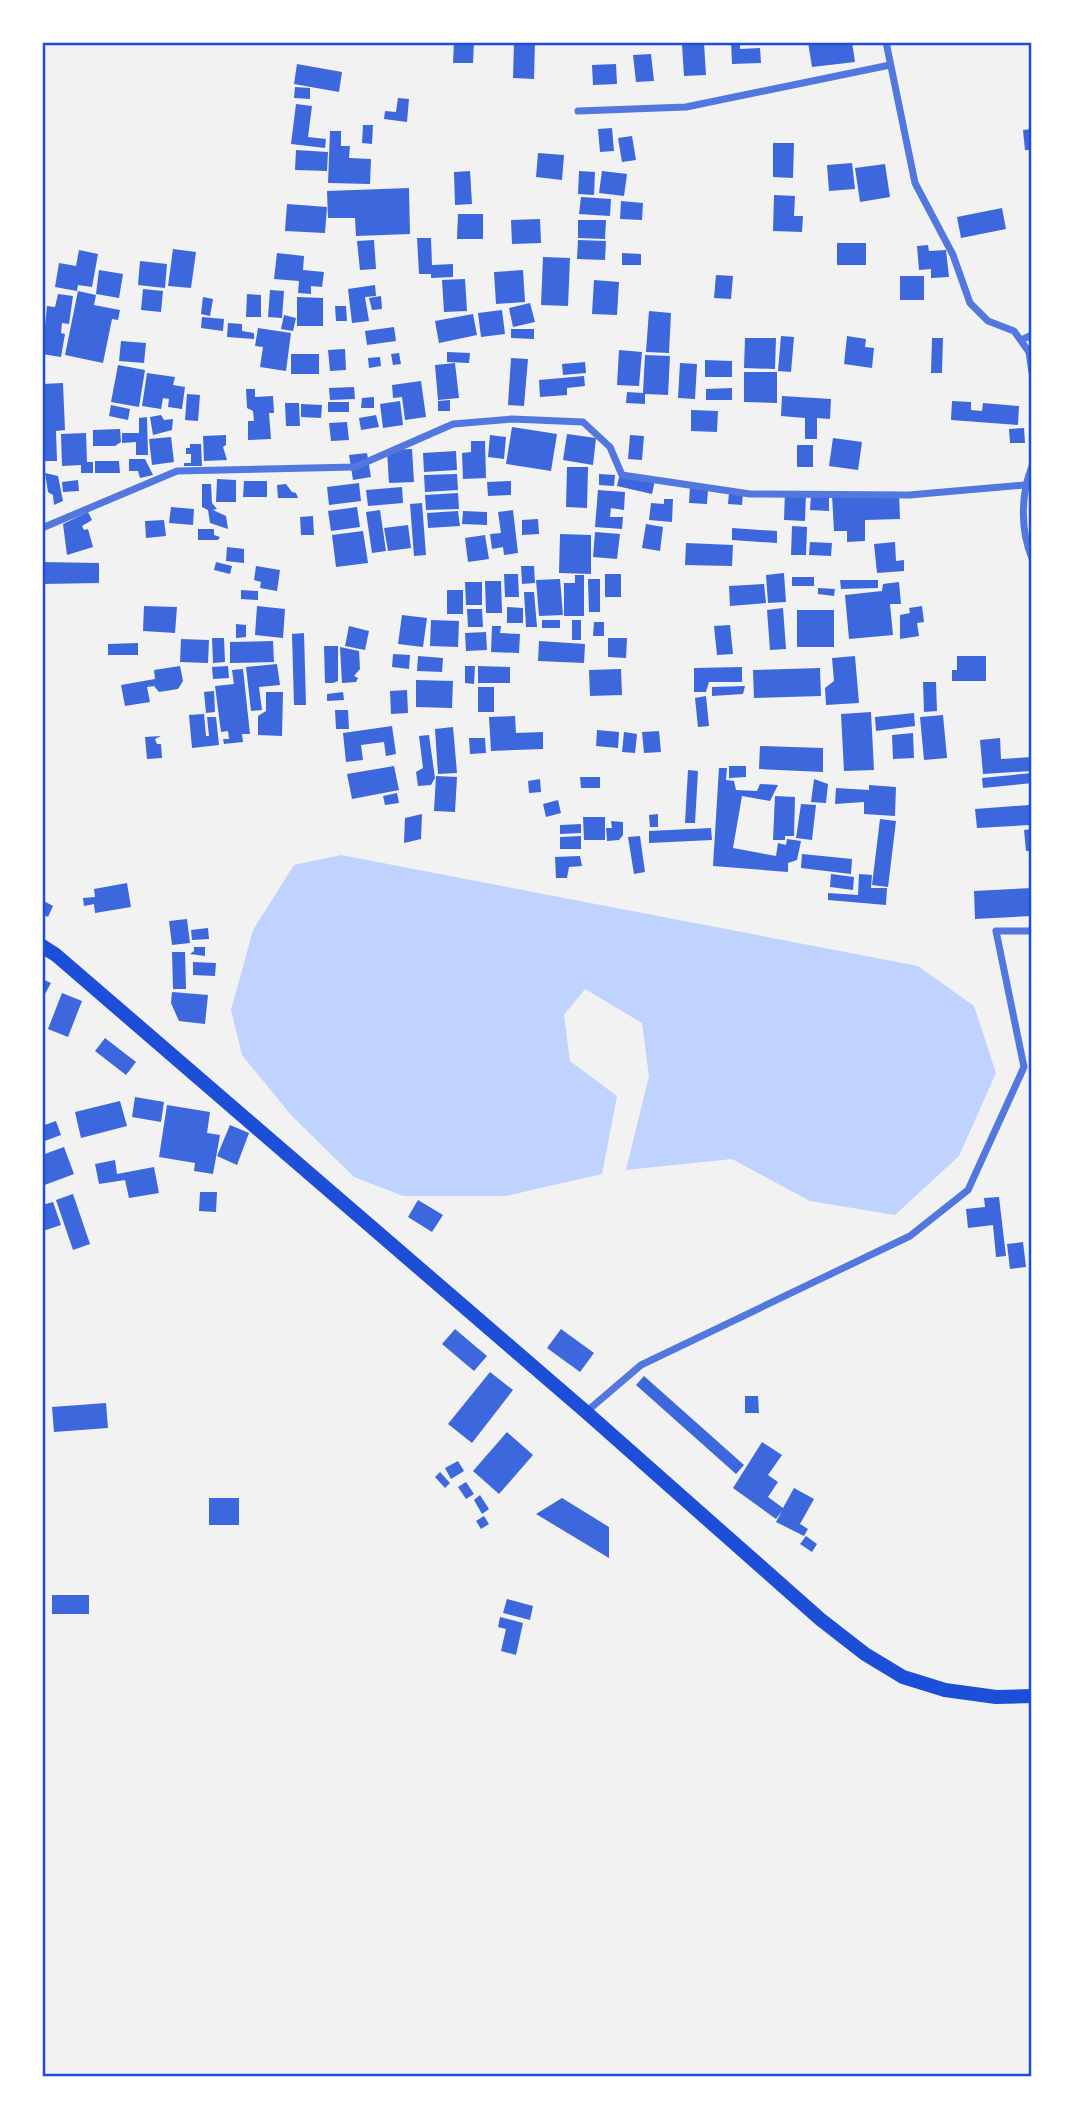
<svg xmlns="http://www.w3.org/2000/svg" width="1074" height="2119" font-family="'Alegreya Sans',sans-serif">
	<rect width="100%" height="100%" fill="#f2f2f2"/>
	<path fill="#bfd3fe" d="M341,855L918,966L974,1006L996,1073L959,1156L895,1215L810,1201L732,1159L626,1170L649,1076L642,1023L585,989L564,1015L570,1061L617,1096L602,1174L506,1196H403L354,1177L291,1115L242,1055L231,1010L253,930L294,865Z"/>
	<g fill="#3d67dc">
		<path d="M454,42H474L473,63H453Z"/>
		<path d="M514,42H535L534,79L513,78Z"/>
		<path d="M731,42H740V49L760,48L761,63L732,64Z"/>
		<path d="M808,42H852L855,62L812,67Z"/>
		<path d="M704,43L706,75L684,76L682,44Z"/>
		<path d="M651,54L654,81L636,82L633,55Z"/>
		<path d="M297,64L342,72L339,92L294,84Z"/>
		<path d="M616,64L617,84L593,85L592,65Z"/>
		<path d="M295,87L310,88V99L294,98Z"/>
		<path d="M398,98L409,99L407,122L384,119L385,111L396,112Z"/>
		<path d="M296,104L312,106L308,137L326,139L325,148L291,144Z"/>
		<path d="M363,125H373L372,144L362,143Z"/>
		<path d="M612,128L614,151L600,152L598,129Z"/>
		<path d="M1032,129V150H1025L1023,130Z"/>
		<path d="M330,131H341V146H350L349,158L371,159L370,184L328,183Z"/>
		<path d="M632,136L636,160L622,162L618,138Z"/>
		<path d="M773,143H794L793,178L773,177Z"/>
		<path d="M296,150L328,152L327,171L295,170Z"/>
		<path d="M538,153L564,155L562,180L536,177Z"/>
		<path d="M852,163L855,189L829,191L827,165Z"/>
		<path d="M885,164L890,197L860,202L855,168Z"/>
		<path d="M470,171L472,204L455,205L454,172Z"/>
		<path d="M579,171L595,172L594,195L578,194Z"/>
		<path d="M602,171L627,174L624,196L599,193Z"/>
		<path d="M409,188L410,234L356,236L355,218H328L327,191Z"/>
		<path d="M774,195L795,196L794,216H803L802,232L773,231Z"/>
		<path d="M581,197L611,199L610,216L579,214Z"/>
		<path d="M621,201L643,203L642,220L620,219Z"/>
		<path d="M287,204L327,207L325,233L285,231Z"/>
		<path d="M1002,208L1006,229L961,238L957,217Z"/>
		<path d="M458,214H483V239H457Z"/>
		<path d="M540,219L541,243L512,244L511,220Z"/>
		<path d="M578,220H606L605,239L578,238Z"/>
		<path d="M417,238H431L432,265L453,264V277L431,278V274H419Z"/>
		<path d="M374,240L376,269L360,270L357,241Z"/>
		<path d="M578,240L606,241L605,260L577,259Z"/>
		<rect x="837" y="243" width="29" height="22"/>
		<path d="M928,245L929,251L946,250L949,277L931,278V269L919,270L917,246Z"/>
		<path d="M173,249L196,252L191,288L168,286Z"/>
		<path d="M79,250L98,254L92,287L78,285L77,291L55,287L59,263L76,266Z"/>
		<path d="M277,253L304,256L303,270L324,272L322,287L311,286V294L298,293L299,281L274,279Z"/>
		<path d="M622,253L641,254V265H622Z"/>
		<path d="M543,257L570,258L568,306L541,305Z"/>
		<path d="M140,261L167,264L165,288L138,285Z"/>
		<path d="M99,270L123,274L119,298L96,294Z"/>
		<path d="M523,270L525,302L496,304L494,272Z"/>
		<path d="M716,275L733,276L731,299L714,298Z"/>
		<rect x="900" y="276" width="24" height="24"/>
		<path d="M465,279L467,311L444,312L442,280Z"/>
		<path d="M594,280L619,282L617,315L592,314Z"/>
		<path d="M375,285L376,296L365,297L369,321L352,323L348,289Z"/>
		<path d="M143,289L163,291L161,312L141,310Z"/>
		<path d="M270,290L284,291L282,318L268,317Z"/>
		<path d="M78,291L96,295L94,305L120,310L118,320L112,319L103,363L65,355Z"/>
		<path d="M58,294L73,296L69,324L62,323L61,333L65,334L61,357L42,354L47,306L55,307Z"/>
		<path d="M247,294L261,295V317H246Z"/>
		<path d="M381,296L382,309L372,310L369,298Z"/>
		<path d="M203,297L213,299L210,316L201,314Z"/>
		<path d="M297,297L323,298V326H297Z"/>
		<path d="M530,303L535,322L513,327L509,308Z"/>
		<path d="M335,306H346L347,321H336Z"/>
		<path d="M502,310L505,334L481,337L478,313Z"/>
		<path d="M649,311L671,313L669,353L646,352Z"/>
		<path d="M473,314L477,335L439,343L435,321Z"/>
		<path d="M284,315L296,318L293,331L281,329Z"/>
		<path d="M202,317L224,319L223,331L201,328Z"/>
		<path d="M228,323L242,324V331L254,333V339L227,337Z"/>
		<path d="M394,327L396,341L367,345L365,331Z"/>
		<path d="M258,328L291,333L286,371L260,367L263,347L255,346Z"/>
		<path d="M511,329H534V339L511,338Z"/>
		<path d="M781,336L794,337L791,372L778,371Z"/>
		<path d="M847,336L866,339L865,347L874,348L872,368L844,364Z"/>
		<path d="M745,338H776L775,369L744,368Z"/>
		<path d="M932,338H943L942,373H931Z"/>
		<path d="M121,341L146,343L144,363L119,361Z"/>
		<path d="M345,349L346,370L330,371L328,350Z"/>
		<path d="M619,350L642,352L639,386L617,385Z"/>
		<path d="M447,352L470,353L469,363L447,362Z"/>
		<path d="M399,353L401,364L393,365L391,354Z"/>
		<rect x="291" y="354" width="28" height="20"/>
		<path d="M645,355L670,356L668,395L645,394V404L626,403L627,392L643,393Z"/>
		<path d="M380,357L381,366L369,368L368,358Z"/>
		<path d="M511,358L528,359L524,406L508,405Z"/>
		<path d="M705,360L732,361V377H705Z"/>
		<path d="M585,362L586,373L563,375L562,364Z"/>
		<path d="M455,363L459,398L438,400L435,365Z"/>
		<path d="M680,363L697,364L695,399L678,398Z"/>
		<path d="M118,365L145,370L139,407L111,402Z"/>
		<path d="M744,372H777V403L744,402Z"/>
		<path d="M147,373L175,377L173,385L185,387L182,409L168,407L169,399L163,398L161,409L142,406Z"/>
		<path d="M584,376L585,386L567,388V395L540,397L539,380Z"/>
		<path d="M421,381L426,417L405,420L402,397L393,398L392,385Z"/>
		<path d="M63,383L65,430L56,431L57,461H42V384Z"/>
		<path d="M354,387L355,399L330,400L329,388Z"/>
		<path d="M732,388V400H706V389Z"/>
		<path d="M246,389H255V397L273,396L274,413H269L271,439L248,440V421H254L253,411L247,408Z"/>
		<path d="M187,394L200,395L198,421L185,420Z"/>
		<path d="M782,396L831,399L830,419L817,418V439H805V418L781,416Z"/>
		<path d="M374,397V408H361L362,398Z"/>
		<path d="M450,400V411H438V401Z"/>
		<path d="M400,401L403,425L383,428L380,404Z"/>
		<path d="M952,401L971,402V410L982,411L983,403L1019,406L1018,425L951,420Z"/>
		<rect x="328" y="402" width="21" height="10"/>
		<path d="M285,403H299L300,426H286Z"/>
		<path d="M301,404L322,405L321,418L301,417Z"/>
		<path d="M111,405L130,409L128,420L109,416Z"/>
		<path d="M691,410L718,411L717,432L691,431Z"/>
		<path d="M161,415L164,420L173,419L172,430L153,435L150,417Z"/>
		<path d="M376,415L379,427L361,430L359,418Z"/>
		<path d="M147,417L148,455H136V442L122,443V433H139V418Z"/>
		<path d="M347,422L349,440L331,441L329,423Z"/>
		<path d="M512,427L557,434L551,471L506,464Z"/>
		<path d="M1024,428L1025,443H1010L1009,429Z"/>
		<path d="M120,429L121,442L115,446H93V430Z"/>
		<path d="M86,433L87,462H93V473H81V465L62,466L61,434Z"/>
		<path d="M567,434L596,438L593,465L563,460Z"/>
		<path d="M226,435V445L223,447L227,460L204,461L203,436Z"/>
		<path d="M490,435L506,437L504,459L488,457Z"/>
		<path d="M630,435L644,436L642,460L628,459Z"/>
		<path d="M171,437L174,462L152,465L149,439Z"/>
		<path d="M833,438L862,442L858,470L829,466Z"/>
		<path d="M471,441H485L486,478L463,479L462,453L471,452Z"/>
		<path d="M190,444H201L202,466H184V463H191V454H186V448H190Z"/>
		<rect x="797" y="445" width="16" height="22"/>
		<path d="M412,449L414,482L389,483L387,450Z"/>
		<path d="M456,451L457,470L424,472L423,453Z"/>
		<path d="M367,453L371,477L353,480L349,455Z"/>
		<path d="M129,459H145L153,475L140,478L138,471H129Z"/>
		<path d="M95,461H119L120,473H95Z"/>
		<path d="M567,467H588L587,508L566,507Z"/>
		<path d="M45,473L58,476L63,501L54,505L53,495L48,492Z"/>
		<path d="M620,473L655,480L652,494L617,486Z"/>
		<path d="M457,474L458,490L425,492L424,475Z"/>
		<path d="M599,474L615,475L614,486L599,485Z"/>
		<path d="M217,479L236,480V502H216Z"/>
		<path d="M78,480L79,491L63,492L62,482Z"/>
		<path d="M244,481H267V497H243Z"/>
		<path d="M511,481V495L488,496L487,482Z"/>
		<path d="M359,483L361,501L329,505L327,487Z"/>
		<path d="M202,484H211L212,503L217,509L213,510L226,516L228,529L210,523L208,510L202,507Z"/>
		<path d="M286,484L292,492L296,493L298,498H278L277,485Z"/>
		<path d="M402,487L403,503L368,506L366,490Z"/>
		<path d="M690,487L708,489L707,504L689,503Z"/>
		<path d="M598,490L625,492L624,510L611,508L610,517H623L622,529L595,527Z"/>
		<path d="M785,491L806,492L805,521L784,520Z"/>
		<path d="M729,492H743L742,505L728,504Z"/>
		<path d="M458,493L459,509L426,510L425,495Z"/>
		<path d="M899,493L900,519L865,520V541L847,542V531H834L832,495Z"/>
		<path d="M811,495L829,496V511L810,510Z"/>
		<path d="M664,499H673L672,522L649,520L651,503L664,504Z"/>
		<path d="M422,503L426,555L414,556L410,504Z"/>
		<path d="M171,507L194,509L193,525L169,523Z"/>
		<path d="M357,507L360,527L331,531L328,511Z"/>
		<path d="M380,510L386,551L372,553L366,512Z"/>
		<path d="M513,510L518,553L504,555L503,547L492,549L490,534L501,533L498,512Z"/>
		<path d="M458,511L460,526L428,528L427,513Z"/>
		<path d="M463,511L487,512V525L462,524Z"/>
		<path d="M88,512L92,520L82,526L84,530L88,529L93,547L67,555L63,524Z"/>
		<path d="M313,516L314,535H301L300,517Z"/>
		<path d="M538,519L539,534L522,535V520Z"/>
		<path d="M164,520L166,536L146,538L145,521Z"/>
		<path d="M646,524L663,527L660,551L642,548Z"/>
		<path d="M408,525L411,548L388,551L384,528Z"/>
		<path d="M792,526L807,527L806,555H791Z"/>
		<path d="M732,528L777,531V543L732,540Z"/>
		<path d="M198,529H214V535L220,537L218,540H198Z"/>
		<path d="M363,531L368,563L336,567L332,535Z"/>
		<path d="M595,532L620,534L617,559L593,557Z"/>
		<path d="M560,534L591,535V574L559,573Z"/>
		<path d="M485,535L489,559L468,562L465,538Z"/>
		<path d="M810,542L832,543L831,556L809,555Z"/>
		<path d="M895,542L896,561L904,560V571L877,573L874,544Z"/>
		<path d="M686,543L733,545L732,566L685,565Z"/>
		<path d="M227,547L244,549V563L226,561Z"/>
		<path d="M42,562L99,563V583L42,584Z"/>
		<path d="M216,562L232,566L230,574L214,570Z"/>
		<path d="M256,566L280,570L277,591L260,588L261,582L254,580Z"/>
		<path d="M521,566H534L535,583L522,584Z"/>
		<path d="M784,573L786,602L768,603L766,575Z"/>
		<path d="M504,574H518L519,597H505Z"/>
		<rect x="605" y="574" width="16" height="23"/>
		<path d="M575,575H584V616H564V583H575Z"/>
		<rect x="792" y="577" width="22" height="9"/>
		<path d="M560,579L563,615L539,616L536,580Z"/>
		<path d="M588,579H600V612H589Z"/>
		<path d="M840,580H878V588L841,589Z"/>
		<path d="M485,581H501L502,613H486Z"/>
		<path d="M465,582H482V605H466Z"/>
		<path d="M899,582L901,604H890L893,635L849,639L845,595L882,591L883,584Z"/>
		<path d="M764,584L766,603L730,606L729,586Z"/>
		<path d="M818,588L835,589L834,596L818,594Z"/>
		<path d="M241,590L258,591V600L241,599Z"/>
		<rect x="447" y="590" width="16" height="24"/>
		<path d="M524,592H534L537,627H526Z"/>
		<path d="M144,606L177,607L175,633L143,631Z"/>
		<path d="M257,606L285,609L283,638L255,635Z"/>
		<path d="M922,606L924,622L917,623L919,636L900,639V615L910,613L909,608Z"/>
		<path d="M507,607L523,608V623H507Z"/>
		<path d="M783,608L786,649L770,650L767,610Z"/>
		<path d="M467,609H482L483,627H468Z"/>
		<rect x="797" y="610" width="37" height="37"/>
		<path d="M402,615L427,618L423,647L398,644Z"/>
		<path d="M431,620L459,621L458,647L430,646Z"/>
		<rect x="542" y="620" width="18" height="8"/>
		<rect x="572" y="620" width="9" height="20"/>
		<path d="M594,622H604V636H593Z"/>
		<path d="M236,624L246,625V637L236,638Z"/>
		<path d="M730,625L733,654L717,655L714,626Z"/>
		<path d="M349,626L369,631L365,650L345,646Z"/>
		<path d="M492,626H501L500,633L520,634L519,653L491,652Z"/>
		<path d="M486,632L487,650L466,651L465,633Z"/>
		<path d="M304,633L306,705H294L292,634Z"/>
		<path d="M212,638H224L225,662L213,663Z"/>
		<path d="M608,638H627L626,658L608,657Z"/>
		<path d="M181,639L209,640L208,663L180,662Z"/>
		<path d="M273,641L274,662L230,663V642Z"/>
		<path d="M539,641L585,644L584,663L538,661Z"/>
		<path d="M138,643V655H108V644Z"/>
		<path d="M324,646H338V681L333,683H325Z"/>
		<path d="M340,647L359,651L360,669L354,676L358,678L356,682L342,683Z"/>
		<path d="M393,654L410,655L409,669L392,667Z"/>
		<path d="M418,656L443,658L442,672L417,671Z"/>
		<path d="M855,656L859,703L826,705L825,688L834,681L832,658Z"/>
		<path d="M957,656H986V681H952V670H957Z"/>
		<path d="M277,664L280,685L259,687L262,710L251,711L246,667Z"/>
		<path d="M180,666L183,681L178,689L159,692L154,686L147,687L150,702L125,706L121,685L155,679L154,670Z"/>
		<path d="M228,666L229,678L213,679L212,667Z"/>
		<path d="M465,666H475L474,684L465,683Z"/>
		<path d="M478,666L510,667V683H478Z"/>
		<path d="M742,667V682H709L706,692H694V668Z"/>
		<path d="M820,668L821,696L754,698L753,670Z"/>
		<path d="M243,669L250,734H242L243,742L224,744L223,739H229L228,731L221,732L215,686L234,684L232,670Z"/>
		<path d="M621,669L622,695L590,696L589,670Z"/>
		<path d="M416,680L453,681L452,708L416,707Z"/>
		<path d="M923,682H936L937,711L924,712Z"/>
		<path d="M745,686L743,694L712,696V687Z"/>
		<rect x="478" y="687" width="16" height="25"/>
		<path d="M407,690L408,713L391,714L390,691Z"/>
		<path d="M214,691L215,712L206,713L204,692Z"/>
		<path d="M266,692H283L282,736L258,735V716L266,711Z"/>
		<path d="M343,692L344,700L327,701V694Z"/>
		<path d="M706,696L709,726L698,727L695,698Z"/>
		<path d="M335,710H348L349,729H336Z"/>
		<path d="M871,712L874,770L844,771L841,714Z"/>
		<path d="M914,713L915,726L876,731L875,717Z"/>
		<path d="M204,714L206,736H209L207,717H216L219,745L192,748L189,715Z"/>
		<path d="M943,715L947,758L924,760L920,717Z"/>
		<path d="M515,716L516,733L543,732V749L491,751L489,717Z"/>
		<path d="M392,726L396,754L386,756L384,742L361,745L363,760L346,762L343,733Z"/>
		<path d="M453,727L457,773L438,774L435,729Z"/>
		<path d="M597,730L619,732L618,748L596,746Z"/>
		<path d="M659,731L661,752L644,753L642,732Z"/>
		<path d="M624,732L637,734L635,753L622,752Z"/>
		<path d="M913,733L914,758L893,759L892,735Z"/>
		<path d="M429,735L435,778L431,785L418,786L416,772L423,768L419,736Z"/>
		<path d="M161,736L155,739L157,744H161L162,758L147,759L145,737Z"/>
		<path d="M469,738H485L486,753L470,754Z"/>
		<path d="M1000,738L1001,759L1032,757V771L983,774L980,740Z"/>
		<path d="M760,746L823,748V772L759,769Z"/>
		<path d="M394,766L399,790L352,799L347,774Z"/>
		<path d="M729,766H746V777L729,778Z"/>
		<path d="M719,768H727L726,780L734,781L736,790L757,791L760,784L778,785L770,801L742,796L733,848L776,856L778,843L786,845L787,839L801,841L797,860L788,863V872L713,866Z"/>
		<path d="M688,770L698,771L695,823H685Z"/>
		<path d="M1032,773V783L983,788L982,778Z"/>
		<path d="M436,776L457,777L455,812L434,811Z"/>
		<path d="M580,777H600V788H581Z"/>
		<path d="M540,779L541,792L529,793L528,781Z"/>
		<path d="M814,779L828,784L826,803L811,802Z"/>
		<path d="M869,785L896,787L895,816L864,814V802L835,804L836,788L869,790Z"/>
		<path d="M397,793L399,803L385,805L383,796Z"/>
		<path d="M775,796L795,797L794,836H785V840H773Z"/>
		<path d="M558,800L561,813L546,817L543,804Z"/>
		<path d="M801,804L816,805L812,840L796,838Z"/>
		<path d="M1029,805L1031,825L977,828L975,809Z"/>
		<path d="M422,814L421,839L404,843L405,818Z"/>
		<path d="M658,814V827H650L649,815Z"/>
		<path d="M583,817H605V840H584Z"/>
		<path d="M880,819L896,821L888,887L872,885Z"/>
		<path d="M611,821L623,822V835L619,840L607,841L606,828H612Z"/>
		<path d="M581,824V833L560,834V825Z"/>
		<path d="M711,828L712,840L649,843V831Z"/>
		<path d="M1032,829V851H1026L1024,830Z"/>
		<path d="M581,836V849H560V837Z"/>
		<path d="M640,836L645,872L634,874L628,837Z"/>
		<path d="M802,854L852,859L851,874L801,868Z"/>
		<path d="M580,856L582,866L569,867L567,878H556L555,857Z"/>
		<path d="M831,874L854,877L853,890L830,887Z"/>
		<path d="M859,874L872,875L871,888H887L886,905L828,900V893L858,895Z"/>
		<path d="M127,883L131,907L95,913L94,904L84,906L83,898L95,897L94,889Z"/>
		<path d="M1032,888V916L975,919L974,891Z"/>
		<path d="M42,900L53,906L48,917L42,914Z"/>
		<path d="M187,919L190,943L172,945L169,921Z"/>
		<path d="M208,928L209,939L192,940L191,930Z"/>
		<path d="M194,947H205V956L190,954L194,951Z"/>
		<path d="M172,952H185L186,989H173Z"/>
		<path d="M193,962L216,963L215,976L193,975Z"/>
		<path d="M42,979L51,983L45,994L42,993Z"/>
		<path d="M172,992L208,995L205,1024L179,1021L171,1003Z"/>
		<path d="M62,993L82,1001L68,1037L48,1029Z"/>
		<path d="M105,1038L136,1062L126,1075L95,1051Z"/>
		<path d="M135,1097L164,1102L161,1122L132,1117Z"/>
		<path d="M120,1101L127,1126L81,1138L75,1112Z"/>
		<path d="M167,1105L210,1112L207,1133L220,1135L213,1174L194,1171L195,1163L159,1157Z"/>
		<path d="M56,1121L61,1135L42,1142V1126Z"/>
		<path d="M230,1125L249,1133L237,1165L217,1156Z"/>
		<path d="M64,1147L74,1174L42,1186V1155Z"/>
		<path d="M115,1160L117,1174L154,1167L159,1193L129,1198L125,1180L99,1184L95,1164Z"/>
		<path d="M200,1192H217L216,1212L199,1211Z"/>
		<path d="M73,1194L90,1244L73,1250L56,1200Z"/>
		<path d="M999,1197L1006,1256L996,1257L993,1225L968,1228L966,1209L985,1207L984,1198Z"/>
		<path d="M418,1200L443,1215L432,1232L408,1217Z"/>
		<path d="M53,1202L61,1225L43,1231L42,1205Z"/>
		<path d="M1023,1242L1026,1267L1010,1269L1007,1244Z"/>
		<path d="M455,1329L487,1356L474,1371L442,1344Z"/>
		<path d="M561,1329L594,1353L580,1372L547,1348Z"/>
		<path d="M490,1372L513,1390L472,1443L448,1424Z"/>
		<path d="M644,1376L744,1465L736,1474L636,1385Z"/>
		<path d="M745,1396H758L759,1413H745Z"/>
		<path d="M106,1403L108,1428L54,1432L52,1407Z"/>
		<path d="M507,1432L533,1455L499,1494L473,1471Z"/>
		<path d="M762,1442L782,1455L768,1475L778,1482L768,1497L783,1508L794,1488L814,1499L800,1524L808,1529L804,1536L776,1522L782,1511L776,1519L733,1488Z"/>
		<path d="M458,1461L464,1471L451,1479L445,1468Z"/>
		<path d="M440,1472L450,1483L445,1488L435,1477Z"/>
		<path d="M466,1482L474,1494L466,1499L458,1487Z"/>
		<path d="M480,1495L489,1509L482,1514L474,1500Z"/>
		<rect x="209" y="1498" width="30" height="27"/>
		<path d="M562,1498L609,1527V1558L536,1514Z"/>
		<path d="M484,1516L489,1524L481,1529L476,1521Z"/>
		<path d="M806,1536L817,1544L812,1552L800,1544Z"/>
		<rect x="52" y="1595" width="37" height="19"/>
		<path d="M507,1599L533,1606L530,1620L503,1613Z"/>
		<path d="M500,1617L523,1623L516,1655L501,1651L506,1629L498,1627Z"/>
	</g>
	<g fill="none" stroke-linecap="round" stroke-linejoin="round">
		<g stroke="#5277de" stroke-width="7">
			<path d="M886,42L915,183L953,255L970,303L988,321L1014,331L1029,352L1032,373"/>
			<path d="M578,111L686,107L890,65"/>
			<path d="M1021,340L1032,335"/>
			<path d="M1032,466C1021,494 1020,530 1032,558"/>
			<path d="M42,528L177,471L355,467L453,424L512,419L583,422L610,447L622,475L750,494L909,495L1025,485"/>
			<path d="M586,1412L641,1365L910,1236L968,1190L1024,1067L996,931H1032"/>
		</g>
		<path stroke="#1d4ed8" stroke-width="14" d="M42,946L56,955L586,1412L820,1619L865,1654L903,1677L945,1690L996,1697L1032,1696"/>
	</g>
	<rect width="1074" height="2119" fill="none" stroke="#ffffff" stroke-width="88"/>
	<rect x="44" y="44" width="986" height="2031" fill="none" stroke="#1d4ed8" stroke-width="2.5"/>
</svg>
